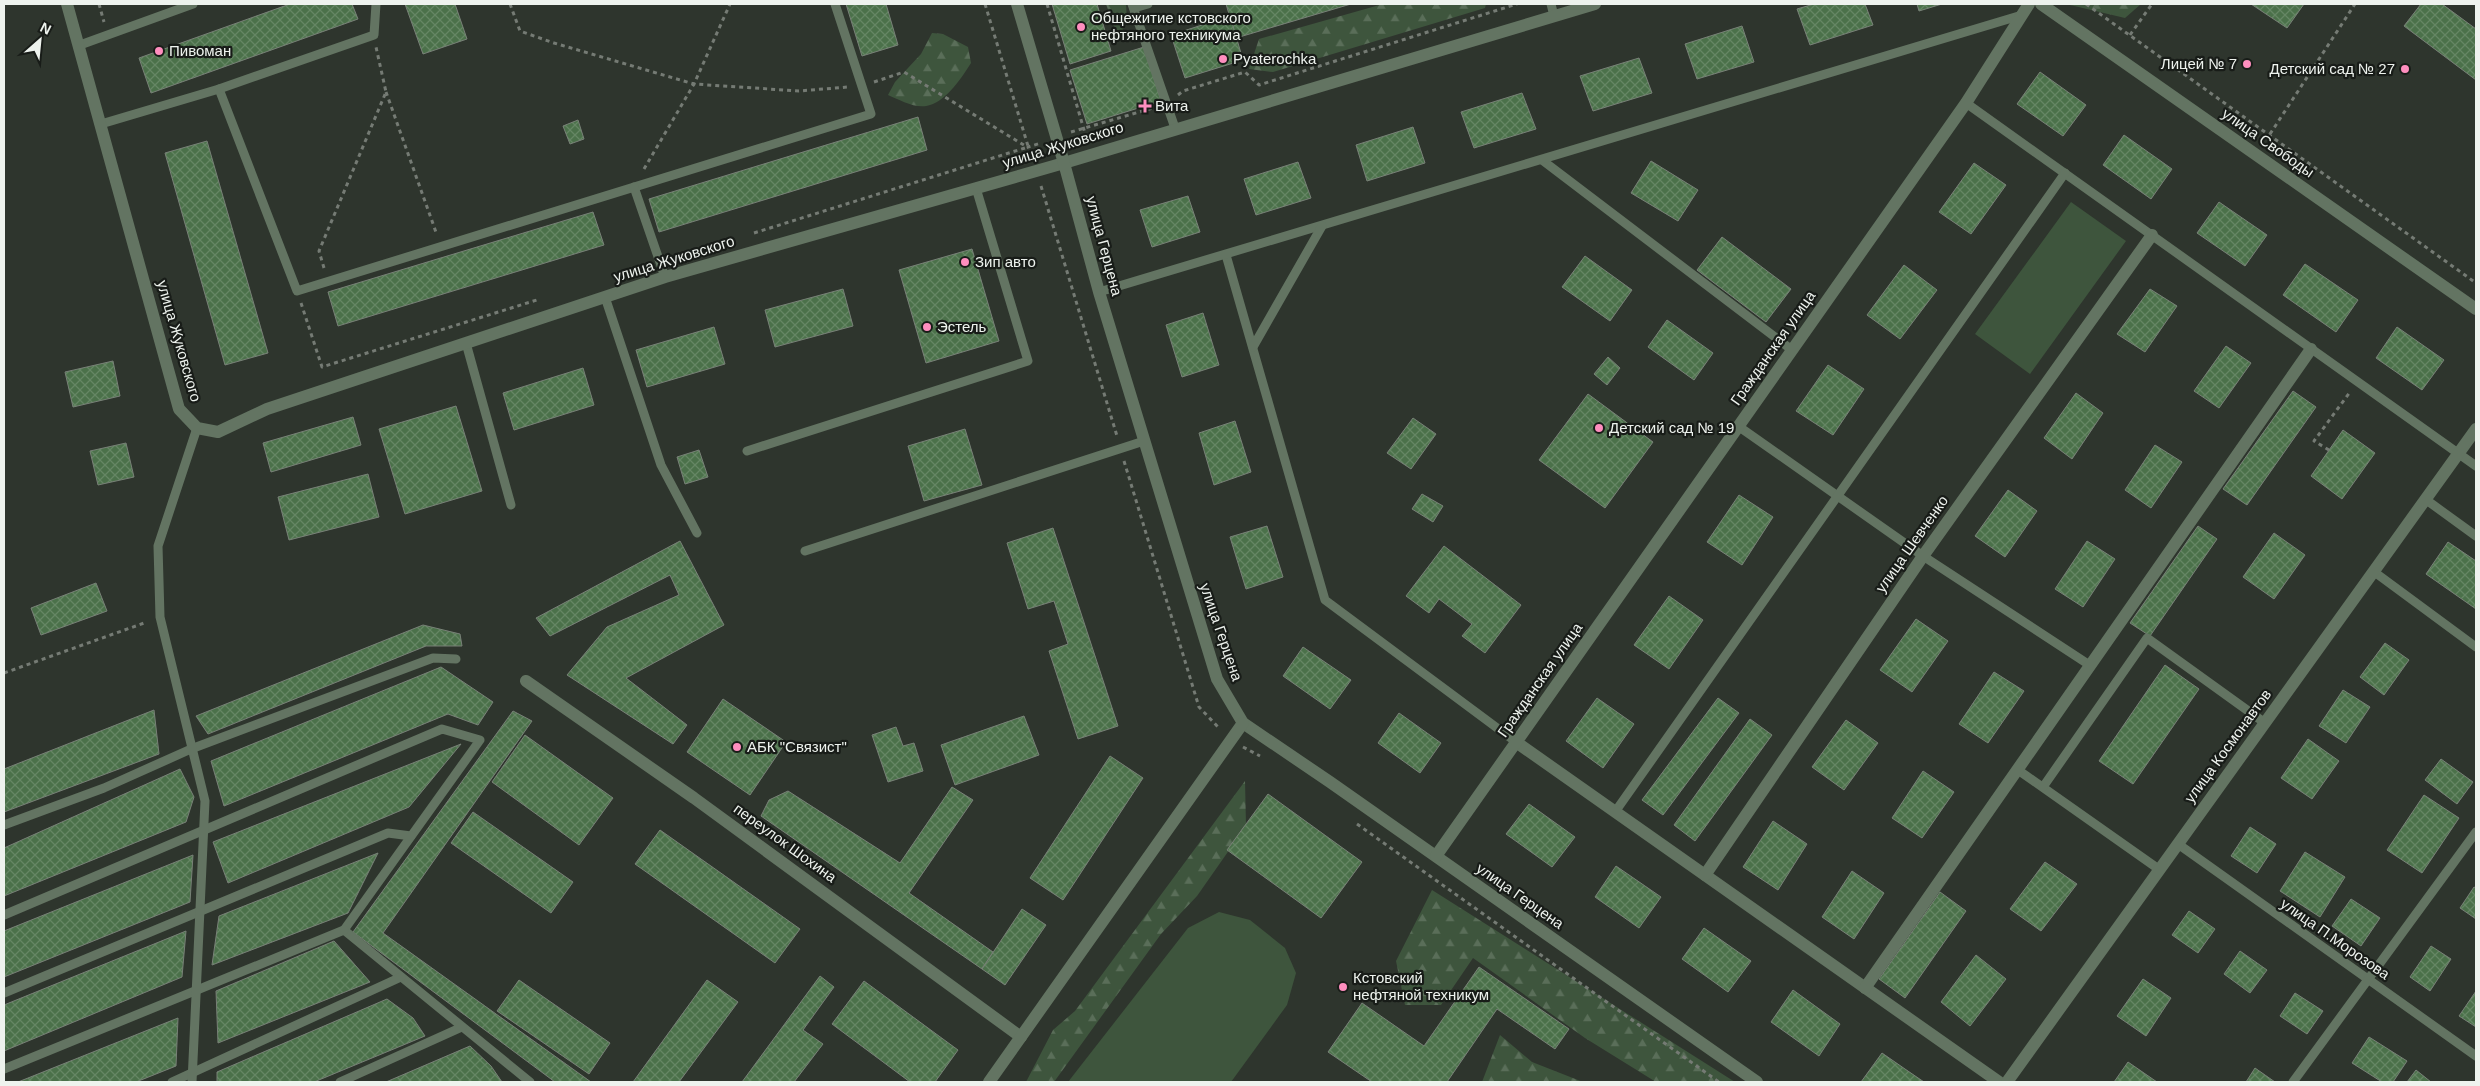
<svg xmlns="http://www.w3.org/2000/svg" width="2480" height="1086" font-family="Arial,sans-serif">
	<defs>
		<pattern id="forest-firs" width="22" height="20" patternUnits="userSpaceOnUse" patternTransform="scale(1.25)"><rect width="22" height="20" fill="#3e553d"/><path d="M5 1l3.5 6h-7zM16 11l3.5 6h-7z" fill="#5a6e59"/></pattern>
		<pattern id="building-cross-hatch" width="8" height="8" patternUnits="userSpaceOnUse" patternTransform="scale(1.25)"><rect width="8" height="8" fill="#4b714a"/><path d="M0 0l8 8M0 8l8-8" fill="none" stroke="#658664"/></pattern>
	</defs>
	<rect width="100%" height="100%" fill="#2e352d"/>
	<g fill="url(#forest-firs)">
		<path d="M1106,4H1126L1127,22L1118,38Z"/>
		<path d="M1383,4H1486L1485,8L1273,72L1249,69L1259,39Z"/>
		<path d="M2066,4H2141L2125,18Z"/>
		<path d="M932,33L943,34L968,47L971,63C963,76 946,101 930,105C917,110 900,100 888,95L895,82L921,54Z"/>
		<path d="M1245,781L1246,826L1197,896L1161,934L1054,1082H1026L1053,1030L1075,1011Z"/>
		<path d="M1432,890L1735,1082H1656L1585,1038L1473,958L1441,1005H1405L1396,961Z"/>
		<path d="M1500,1035L1532,1062L1583,1082H1482Z"/>
	</g>
	<g fill="#3e553d">
		<path d="M2071,202L2126,241L2030,374L1975,334Z"/>
		<path d="M1219,912L1250,920L1285,948L1296,973L1287,1005L1231,1082H1068L1188,928Z"/>
	</g>
	<g fill="url(#building-cross-hatch)" stroke="#788177">
		<path d="M290,4H352L358,19L151,93L139,58Z"/>
		<path d="M405,4H455L467,39L423,54Z"/>
		<path d="M846,4H886L898,45L862,56Z"/>
		<path d="M1052,4H1097L1111,51L1070,64Z"/>
		<path d="M1226,4H1351L1236,38Z"/>
		<path d="M1814,4H1865L1873,25L1810,45L1797,9Z"/>
		<path d="M1917,4H1942L1919,11Z"/>
		<path d="M2251,4H2304L2287,28Z"/>
		<path d="M2421,4H2442L2476,29V80L2404,26Z"/>
		<path d="M1230,16L1243,60L1185,78L1171,35Z"/>
		<path d="M1742,26L1754,62L1697,79L1685,44Z"/>
		<path d="M1144,47L1161,101L1087,124L1070,70Z"/>
		<path d="M1639,58L1652,93L1593,111L1580,76Z"/>
		<path d="M2040,72L2086,105L2063,136L2017,104Z"/>
		<path d="M1522,93L1536,129L1474,148L1461,112Z"/>
		<path d="M918,117L927,150L659,232L649,199Z"/>
		<path d="M578,120L584,139L570,144L563,126Z"/>
		<path d="M1413,127L1425,163L1367,181L1356,145Z"/>
		<path d="M2124,135L2172,169L2151,199L2103,165Z"/>
		<path d="M207,141L268,353L225,365L165,153Z"/>
		<path d="M1651,161L1698,190L1678,221L1631,193Z"/>
		<path d="M1298,162L1311,198L1256,215L1244,179Z"/>
		<path d="M1974,163L2006,185L1971,234L1939,212Z"/>
		<path d="M1188,196L1200,232L1152,247L1140,210Z"/>
		<path d="M2219,202L2267,235L2245,266L2197,233Z"/>
		<path d="M593,212L604,245L338,326L328,292Z"/>
		<path d="M1722,237L1791,289L1766,322L1697,270Z"/>
		<path d="M972,249L999,341L926,363L899,270Z"/>
		<path d="M1585,256L1632,290L1610,321L1562,287Z"/>
		<path d="M2305,264L2358,300L2336,332L2283,295Z"/>
		<path d="M1904,265L1937,290L1900,339L1867,315Z"/>
		<path d="M843,289L853,326L775,347L765,310Z"/>
		<path d="M2150,289L2177,306L2145,352L2117,334Z"/>
		<path d="M1203,313L1219,365L1182,377L1166,325Z"/>
		<path d="M1667,320L1713,353L1694,380L1648,347Z"/>
		<path d="M714,327L725,364L647,387L636,350Z"/>
		<path d="M2397,327L2444,360L2422,390L2376,358Z"/>
		<path d="M2226,346L2251,363L2219,408L2194,391Z"/>
		<path d="M1608,357L1620,368L1607,385L1594,374Z"/>
		<path d="M113,361L120,396L73,407L65,372Z"/>
		<path d="M1828,365L1864,389L1833,435L1796,411Z"/>
		<path d="M583,368L594,405L514,430L503,393Z"/>
		<path d="M2293,391L2316,407L2247,505L2223,489Z"/>
		<path d="M2076,393L2103,413L2072,459L2044,438Z"/>
		<path d="M1588,394L1653,442L1605,508L1539,460Z"/>
		<path d="M456,406L482,491L405,514L379,429Z"/>
		<path d="M353,417L361,445L271,472L263,443Z"/>
		<path d="M1413,418L1436,434L1411,469L1387,453Z"/>
		<path d="M1235,421L1251,472L1214,485L1199,433Z"/>
		<path d="M965,429L982,485L924,501L908,446Z"/>
		<path d="M2343,430L2375,453L2342,499L2311,476Z"/>
		<path d="M126,443L134,477L98,485L90,451Z"/>
		<path d="M2155,445L2182,462L2151,508L2125,490Z"/>
		<path d="M699,450L708,477L685,484L677,457Z"/>
		<path d="M368,474L379,517L289,540L278,497Z"/>
		<path d="M2008,490L2037,511L2005,557L1975,536Z"/>
		<path d="M1422,494L1443,506L1433,522L1412,509Z"/>
		<path d="M1739,495L1773,517L1742,565L1707,542Z"/>
		<path d="M1267,526L1283,577L1246,589L1230,537Z"/>
		<path d="M2198,526L2217,539L2150,636L2130,623Z"/>
		<path d="M1053,528L1118,726L1078,739L1049,651L1068,644L1054,601L1028,609L1007,543Z"/>
		<path d="M2274,533L2305,555L2274,599L2243,577Z"/>
		<path d="M680,541L724,625L626,678L687,725L673,744L567,675L607,627L679,595L670,575L550,636L536,618Z"/>
		<path d="M2087,541L2115,559L2083,607L2055,589Z"/>
		<path d="M2448,542L2476,561V609L2426,574Z"/>
		<path d="M1444,546L1521,605L1485,653L1462,636L1472,624L1439,599L1429,613L1406,596Z"/>
		<path d="M96,583L107,611L41,635L31,608Z"/>
		<path d="M1669,596L1703,620L1669,669L1634,645Z"/>
		<path d="M1916,619L1948,641L1912,692L1880,670Z"/>
		<path d="M423,625L460,634L462,646H426L208,734L196,716Z"/>
		<path d="M2385,643L2409,660L2384,695L2360,677Z"/>
		<path d="M1303,647L1351,680L1330,709L1283,676Z"/>
		<path d="M2165,665L2199,689L2133,784L2099,761Z"/>
		<path d="M441,667L493,702L478,725L448,714L224,806L211,761Z"/>
		<path d="M1994,672L2024,691L1988,743L1959,724Z"/>
		<path d="M2343,690L2370,707L2346,743L2319,726Z"/>
		<path d="M1597,698L1634,724L1603,768L1566,741Z"/>
		<path d="M1718,698L1739,713L1663,815L1642,800Z"/>
		<path d="M723,699L786,742L750,795L687,752Z"/>
		<path d="M154,710L159,754L4,812V769Z"/>
		<path d="M513,711L532,721L383,933L591,1082H555L353,932Z"/>
		<path d="M1399,713L1441,743L1420,773L1378,743Z"/>
		<path d="M1024,716L1039,755L955,785L941,745Z"/>
		<path d="M1750,719L1772,735L1695,841L1674,825Z"/>
		<path d="M1846,720L1878,743L1844,790L1812,767Z"/>
		<path d="M896,727L903,746L914,743L923,771L888,782L872,735Z"/>
		<path d="M525,735L613,798L579,845L492,782Z"/>
		<path d="M2308,739L2339,761L2312,799L2281,778Z"/>
		<path d="M461,744L409,807L228,883L213,842Z"/>
		<path d="M1110,756L1143,778L1063,900L1030,878Z"/>
		<path d="M2441,759L2473,782L2457,804L2425,780Z"/>
		<path d="M180,769L194,797L186,822L4,896V848Z"/>
		<path d="M1923,771L1954,792L1922,838L1892,818Z"/>
		<path d="M952,787L973,800L909,893L993,952L982,969L761,816L769,800L788,791L900,863Z"/>
		<path d="M1268,794L1362,862L1321,918L1227,850Z"/>
		<path d="M2424,795L2459,818L2422,873L2387,850Z"/>
		<path d="M1529,804L1575,837L1552,867L1506,834Z"/>
		<path d="M473,812L573,882L551,913L451,843Z"/>
		<path d="M1773,821L1807,844L1778,890L1743,867Z"/>
		<path d="M2250,827L2276,844L2257,873L2231,856Z"/>
		<path d="M660,830L800,929L775,963L635,864Z"/>
		<path d="M2305,852L2345,877L2320,917L2280,891Z"/>
		<path d="M378,853L348,913L212,965L219,916Z"/>
		<path d="M193,855L190,902L4,977V931Z"/>
		<path d="M2045,862L2077,884L2041,931L2010,909Z"/>
		<path d="M1616,866L1661,897L1639,928L1595,897Z"/>
		<path d="M1852,871L1884,893L1854,939L1822,917Z"/>
		<path d="M2474,887L2476,888V919L2460,908Z"/>
		<path d="M1940,892L1966,911L1905,998L1879,979Z"/>
		<path d="M2351,899L2380,918L2361,946L2332,926Z"/>
		<path d="M1022,909L1046,925L1005,985L982,969Z"/>
		<path d="M2189,911L2215,929L2198,953L2172,935Z"/>
		<path d="M1704,928L1751,961L1728,992L1682,959Z"/>
		<path d="M186,931L182,977L4,1051V1005Z"/>
		<path d="M334,941L370,982L218,1043L216,991Z"/>
		<path d="M2431,946L2451,959L2430,991L2410,977Z"/>
		<path d="M2240,951L2267,970L2250,993L2224,974Z"/>
		<path d="M1976,955L2006,979L1970,1026L1941,1002Z"/>
		<path d="M1479,967L1569,1029L1555,1049L1497,1009L1447,1082H1372L1328,1052L1362,1003L1424,1046Z"/>
		<path d="M820,976L834,987L803,1030L823,1044L794,1082H742Z"/>
		<path d="M2143,979L2171,998L2146,1036L2117,1016Z"/>
		<path d="M519,980L610,1043L589,1074L497,1011Z"/>
		<path d="M707,980L738,1002L679,1082H633Z"/>
		<path d="M864,981L958,1050L935,1082H910L832,1024Z"/>
		<path d="M1793,990L1840,1024L1819,1056L1771,1022Z"/>
		<path d="M2476,991V1027L2459,1016Z"/>
		<path d="M2295,993L2323,1011L2307,1034L2280,1016Z"/>
		<path d="M387,999L413,1018L425,1036L314,1082H217V1072Z"/>
		<path d="M178,1018L176,1066L136,1082H18Z"/>
		<path d="M2369,1037L2407,1061L2393,1082H2382L2352,1063Z"/>
		<path d="M470,1046L491,1066L502,1082H386Z"/>
		<path d="M1882,1053L1905,1069L1924,1082H1861Z"/>
		<path d="M2128,1062L2157,1082H2114Z"/>
		<path d="M2255,1068L2275,1082H2246Z"/>
		<path d="M2416,1070L2431,1082H2407Z"/>
	</g>
	<g fill="none" stroke-linecap="round" stroke-linejoin="round">
		<g stroke="#757b74" stroke-width="3" stroke-dasharray="4 4" stroke-linecap="butt">
			<path d="M99,4L104,22"/>
			<path d="M510,4L520,31L554,43L694,84L799,91L848,87"/>
			<path d="M985,4L1028,146"/>
			<path d="M1047,4L1087,140"/>
			<path d="M2086,4L2476,283"/>
			<path d="M2130,35L2152,4"/>
			<path d="M874,82L904,72L1027,147"/>
			<path d="M386,92L437,235"/>
			<path d="M1178,95L1183,91L1245,72L1259,85L1517,4"/>
			<path d="M1071,132L1153,108"/>
			<path d="M2270,134L2355,4"/>
			<path d="M1031,156L1028,147L1041,143"/>
			<path d="M644,169L694,84L730,4"/>
			<path d="M1041,186L1117,436"/>
			<path d="M754,233L1028,147"/>
			<path d="M324,268L319,251L386,92L376,47"/>
			<path d="M301,303L322,367L540,299"/>
			<path d="M2329,450L2314,441L2350,392"/>
			<path d="M1124,461L1199,707L1219,728"/>
			<path d="M4,673L147,622"/>
			<path d="M1243,747L1260,756"/>
			<path d="M1357,824L1719,1082"/>
		</g>
		<g stroke="#637462" stroke-width="9">
			<path d="M1132,4L1175,128"/>
			<path d="M1551,4L1554,16"/>
			<path d="M1134,8L1148,4"/>
			<path d="M80,45L193,4"/>
			<path d="M219,89L297,291L871,114L835,4"/>
			<path d="M1966,103L2476,466"/>
			<path d="M101,124L219,89L374,35L376,4"/>
			<path d="M1542,160L1792,350"/>
			<path d="M634,187L665,277"/>
			<path d="M1226,255L1325,600L1516,742"/>
			<path d="M1099,292L2022,15"/>
			<path d="M605,297L661,465L697,533"/>
			<path d="M466,343L511,505"/>
			<path d="M1253,347L1322,226"/>
			<path d="M1738,426L1923,556L2091,666"/>
			<path d="M747,451L1028,361L976,188"/>
			<path d="M2425,499L2476,536"/>
			<path d="M805,551L1144,441"/>
			<path d="M2373,571L2476,647"/>
			<path d="M2018,770L2160,870"/>
			<path d="M2043,787L2147,638L2265,723"/>
			<path d="M1615,812L2065,173"/>
			<path d="M4,825L104,788L191,749L433,658L456,659"/>
			<path d="M2178,844L2476,1056"/>
			<path d="M4,915L442,729L480,740L344,930L530,1082"/>
			<path d="M4,993L388,833L411,836"/>
			<path d="M4,1069L344,930"/>
			<path d="M172,1082L401,977"/>
			<path d="M192,1082L205,801L160,617L158,546L197,428"/>
			<path d="M340,1082L462,1027"/>
			<path d="M2293,1082L2476,832"/>
		</g>
		<g stroke="#637462" stroke-width="12">
			<path d="M67,4L179,409L197,428L218,432L267,409L665,277L1064,163L1595,4"/>
			<path d="M1017,4L1064,163L1099,292L1217,679L1243,723L1330,782L1757,1082"/>
			<path d="M2041,4L2476,309"/>
			<path d="M526,681L694,798L1021,1037"/>
			<path d="M1516,742L1999,1082"/>
			<path d="M1436,856L1966,103L2029,4"/>
			<path d="M1705,875L1923,556L2152,235"/>
			<path d="M1865,988L2311,349"/>
			<path d="M989,1082L1243,723"/>
			<path d="M2007,1082L2476,429"/>
		</g>
	</g>
	<g fill="#fe8ebe" stroke="#181c18" stroke-width="2">
		<circle cx="1081" cy="27" r="5"/>
		<circle cx="159" cy="51" r="5"/>
		<circle cx="1223" cy="59" r="5"/>
		<circle cx="2247" cy="64" r="5"/>
		<circle cx="2405" cy="69" r="5"/>
		<path d="M1142.5 98.5h5v5h5v5h-5v5h-5v-5h-5v-5h5z"/>
		<circle cx="965" cy="262" r="5"/>
		<circle cx="927" cy="327" r="5"/>
		<circle cx="1599" cy="428" r="5"/>
		<circle cx="737" cy="747" r="5"/>
		<circle cx="1343" cy="987" r="5"/>
	</g>
	<g text-anchor="middle" stroke-width="4.5" stroke-linejoin="round" paint-order="stroke">
		<g font-size="15" fill="#eef3ee" stroke="#181c18" text-anchor="start">
			<text x="1091" y="23">Общежитие кстовского<tspan x="1091" dy="17">нефтяного техникума</tspan></text>
			<text x="169" y="56">Пивоман</text>
			<text x="1233" y="64">Pyaterochka</text>
			<text x="2237" y="69" text-anchor="end">Лицей № 7</text>
			<text x="2395" y="74" text-anchor="end">Детский сад № 27</text>
			<text x="1155" y="111">Вита</text>
			<text x="975" y="267">Зип авто</text>
			<text x="937" y="332">Эстель</text>
			<text x="1609" y="433">Детский сад № 19</text>
			<text x="747" y="752">АБК "Связист"</text>
			<text x="1353" y="983">Кстовский<tspan x="1353" dy="17">нефтяной техникум</tspan></text>
		</g>
		<g font-size="15" fill="#eef3ee" stroke="#181c18">
			<text transform="translate(2268 143) rotate(35)" y="5">улица Свободы</text>
			<text transform="translate(1063 145) rotate(-17)" y="5">улица Жуковского</text>
			<text transform="translate(1104 246) rotate(75)" y="5">улица Герцена</text>
			<text transform="translate(674 259) rotate(-17)" y="5">улица Жуковского</text>
			<text transform="translate(179 341) rotate(74)" y="5">улица Жуковского</text>
			<text transform="translate(1773 348) rotate(-55)" y="5">Гражданская улица</text>
			<text transform="translate(1912 544) rotate(-55)" y="5">улица Шевченко</text>
			<text transform="translate(1221 632) rotate(71)" y="5">улица Герцена</text>
			<text transform="translate(1540 680) rotate(-55)" y="5">Гражданская улица</text>
			<text transform="translate(2228 746) rotate(-54)" y="5">улица Космонавтов</text>
			<text transform="translate(785 843) rotate(36)" y="5">переулок Шохина</text>
			<text transform="translate(1520 896) rotate(35)" y="5">улица Герцена</text>
			<text transform="translate(2335 939) rotate(35)" y="5">улица П.Морозова</text>
		</g>
	</g>
	<rect width="2480" height="1086" fill="none" stroke="#eef3ee" stroke-width="10"/>
	<g transform="translate(40 40) rotate(27)" stroke="#181c18" stroke-width="4" paint-order="stroke">
	<path d="M0-4L9 19L0 12L-9 19Z" fill="#eef3ee"/>
	<text y="-8" font-size="14" font-weight="bold" text-anchor="middle" fill="#eef3ee">N</text>
	</g>
</svg>
